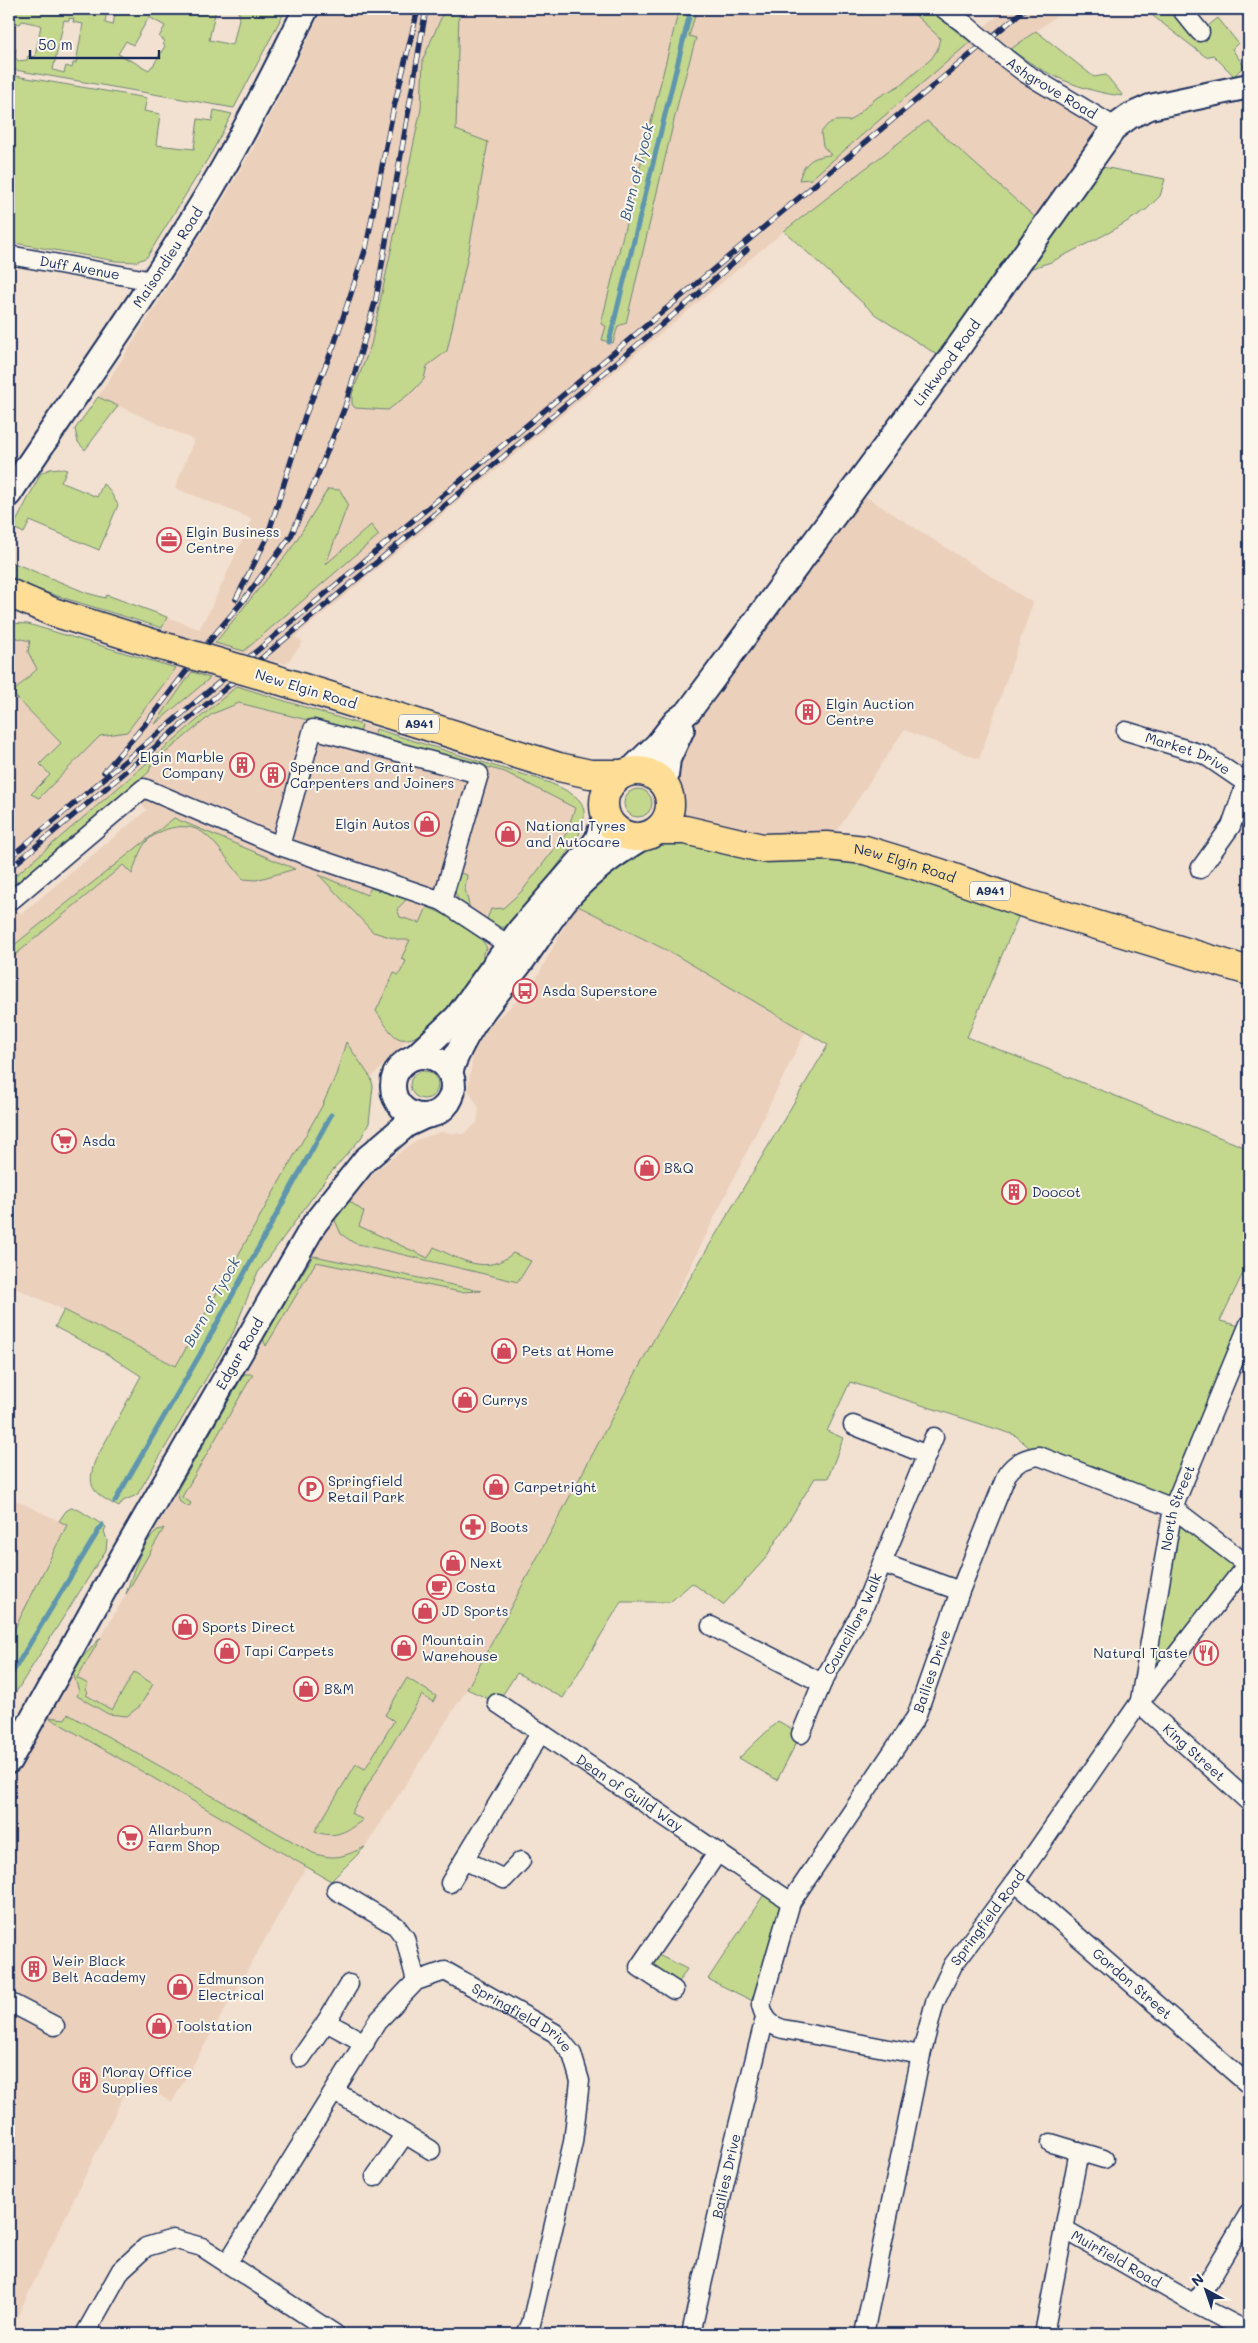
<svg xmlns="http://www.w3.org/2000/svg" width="1258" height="2343" font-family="Mali,sans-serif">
	<rect width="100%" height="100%" fill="#f2e0d0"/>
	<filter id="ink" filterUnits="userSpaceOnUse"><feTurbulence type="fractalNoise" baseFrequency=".02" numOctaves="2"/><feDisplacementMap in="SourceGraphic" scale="10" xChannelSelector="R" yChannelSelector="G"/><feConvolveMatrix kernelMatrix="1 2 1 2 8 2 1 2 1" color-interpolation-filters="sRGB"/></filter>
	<g filter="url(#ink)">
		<g fill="#ebd0bc">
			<path d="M323,9H679L602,324L606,326L613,343L618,325L626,323L680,95L696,38L689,37L697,9H928L959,33L972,17L984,27L1006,9H1066L1012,49L1015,52L1009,60L1115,127L1045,226L927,121L784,231L295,637L303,642L286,664L275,661L243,687L509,770L576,797L583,807L584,824L577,839L484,963L427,1029L407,1040L371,1078L373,1086L372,1106L369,1123L361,1138L328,1176L257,1274L233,1333L204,1383L137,1495L123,1501L119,1507L175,1367L77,1316L9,1285V915L16,909L21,914L147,810L127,790L9,890V636L150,660L167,617L199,629L211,608L252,519L175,488L194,440L98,397L216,212L256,143Z"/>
			<path d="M855,490L1033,603L979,759L904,730L827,846L666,822L670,813V795L668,789L652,774L689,711Z"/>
			<path d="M576,905L810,1022L661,1327L467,1689L365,1847L331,1881L306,1867L172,2102L131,2080L9,2334V1786L82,1658L101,1637L126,1594L136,1563L340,1208L379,1168L417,1140L440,1132L463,1134L477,1123L479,1108L468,1089L473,1054L492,1023L525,994L536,979Z"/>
			<path d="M9,1497L80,1531L9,1656Z"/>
		</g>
		<g fill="#c3d88d" stroke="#6f8476" fill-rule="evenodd">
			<path d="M9,9H107L105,23L113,25L116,9H216L209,40L233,45L240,14L238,13L239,9H286L234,108L9,69V48L16,49L15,57L18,61L27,60L28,56L35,57L41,25L22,21L20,24L9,22ZM149,17L165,26L159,37L165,41L163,44L165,46L153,66H152L149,70L118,54L126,41L133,45ZM69,18L74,19L73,22L83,24L76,63H73L72,68L66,66L64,73L53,70L64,20L69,21Z"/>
			<path d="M445,9H459L456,130L488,142L468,255L447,351L427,366L424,379L413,391L388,410L355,408L352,404V394L371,345L421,109L423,59Z"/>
			<path d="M679,9H697L689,36L696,38L680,95L626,323L618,326L613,343L602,340L606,326L601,324Z"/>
			<path d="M909,9H928L970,42L811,179L799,180C804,163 812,156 831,155L823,146L821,133C829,120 835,120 850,121L875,99L902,84L932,58L937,50L940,38Z"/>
			<path d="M1144,9H1168L1193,38L1218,18L1238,43L1232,49L1244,66L1234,76L1213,55L1206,57Z"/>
			<path d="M1036,31L1094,77L1106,75L1123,96C1084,92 1042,74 1011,49Z"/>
			<path d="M9,75L147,98L144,111L160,114L156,145L194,149L198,119L212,121L214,110L232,114L212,152L147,257L136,262L116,261L9,242Z"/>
			<path d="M927,121L1045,226L1087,164L1165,179L1160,196L1146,210L1110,232L1051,262L1010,275L948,362L876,315L784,231Z"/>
			<path d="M98,397L118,406L85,450L78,442L75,429Z"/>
			<path d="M60,468L67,470L61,482L97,497L103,484L108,488L118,505L99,550L30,521L24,533L13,528L41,473L50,469Z"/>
			<path d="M328,489L340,490L348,504L326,564L371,525L379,535L244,651L215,643L291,549Z"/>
			<path d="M9,561L87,593L105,598L107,595L167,617L162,628L25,586L9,575Z"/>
			<path d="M9,623L28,624L176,668L127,732L100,736L39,798L31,794L50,775L40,764L61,743L12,693L37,669L28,652L30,641L9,636Z"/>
			<path d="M192,672L210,678L155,724Z"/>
			<path d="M237,686L362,725L360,733L239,703L212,714L151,765L149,772L10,889L9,881Z"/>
			<path d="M376,729C418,742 459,755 501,768C524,775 557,782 576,797C590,808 583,826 577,839L512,927C502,928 492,927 487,919L491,909L503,908L522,891L566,834L575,808L505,772L374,737Z"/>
			<circle cx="638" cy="803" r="14"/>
			<path d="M174,818L295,869L256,880L243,879C231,865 220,847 206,835C189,820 160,827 146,842C139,851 136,863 132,874L123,865L9,960V949Z"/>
			<path d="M620,832L626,835L865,850L1024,903L967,1037L1249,1149V1278L1242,1275L1220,1321L1248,1328L1173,1508L1247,1564L1139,1703L1173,1508L1039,1456L1015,1435L850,1382L827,1431L843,1438L828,1478H815L765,1559L723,1605L692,1583L670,1602H621L563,1698L517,1673L497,1703L467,1689L654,1339L828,1045L674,954L576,905L606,875L637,858Z"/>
			<path d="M457,872L467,875L465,889L470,909C454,901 452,887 457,872Z"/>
			<path d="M319,875L367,895L371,888L407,899L397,909L400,917L420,923L427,907C444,914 481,930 487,949L483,952V960L480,964L483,965C469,982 424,1050 398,1038C389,1033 382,1019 376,1011L394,973L399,975L406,961L401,959L410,940H400L373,932Z"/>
			<path d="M346,1042L371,1078L373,1086L369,1123L361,1138L328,1176L257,1274L233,1333L137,1495L123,1501L119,1507C96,1494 85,1490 95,1461L141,1376L107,1354L55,1327L64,1310L176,1366L322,1106L336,1075Z"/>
			<circle cx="424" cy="1085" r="14"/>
			<path d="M348,1200L364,1212L359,1226L428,1258L434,1247C461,1260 487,1276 513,1253L531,1261L518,1282L354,1243L341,1234L334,1218Z"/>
			<path d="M313,1256L319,1257L481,1291L460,1292L316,1262L266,1346L263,1339Z"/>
			<path d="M244,1374H253L182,1497L191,1503L189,1507L180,1502L177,1491Z"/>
			<path d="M71,1508L79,1510L106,1527L104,1531L107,1540L106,1550L9,1703V1640L67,1525L59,1521L66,1511Z"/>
			<path d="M164,1528L126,1594C132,1576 143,1534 164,1528Z"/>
			<path d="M101,1637L77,1678L88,1684L85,1690L88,1692L86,1695L112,1710L134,1672L153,1684L140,1706L127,1716L108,1714L77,1696L79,1691L73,1673L82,1658Z"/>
			<path d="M407,1678L436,1696L433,1702L422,1695L351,1813L363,1820C347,1831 335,1840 315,1831L356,1764L365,1769L394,1721L385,1715Z"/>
			<path d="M68,1714L313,1853C336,1861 344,1856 365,1847L331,1881L48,1717L65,1719Z"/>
			<path d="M778,1721L801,1734L777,1780L739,1758Z"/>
			<path d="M769,1887L791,1902L761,2005L708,1979Z"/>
			<path d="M650,1951L687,1969L674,1990L639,1967Z"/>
		</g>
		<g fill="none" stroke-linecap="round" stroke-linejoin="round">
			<g stroke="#5e96ae" stroke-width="5">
				<path d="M609,342L691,9"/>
				<path d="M115,1501L198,1358L331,1115"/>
				<path d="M9,1678L102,1525"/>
			</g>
			<defs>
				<g id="street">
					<path d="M944,9L966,25"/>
					<path d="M1181,9L1200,32"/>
					<path id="s1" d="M1008,60L1025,73L1115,127"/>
					<path id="s2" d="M9,255L153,281"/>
					<path id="s3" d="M1126,731L1205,755L1246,783"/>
					<path d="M280,846L313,729L479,774L442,901"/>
					<path d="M1200,869L1231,826L1246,783L1249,780"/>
					<path d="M13,899L144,788L280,846L442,901L519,952"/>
					<path d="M853,1425L927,1455"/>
					<path d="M882,1563L960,1591"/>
					<path d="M711,1626L822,1683"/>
					<path id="s4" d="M1140,1700L1173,1508L1249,1324"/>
					<path id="s5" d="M497,1703L791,1902"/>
					<path id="s6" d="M1139,1703L1249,1802"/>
					<path id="s7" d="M801,1734L822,1683L863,1609L934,1437"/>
					<path d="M464,1860L504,1879L521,1861"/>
					<path id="s8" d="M1015,1882L1249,2085"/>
					<path d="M450,1883L541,1732"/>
					<path d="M336,1890L396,1926L405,1938L416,1981"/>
					<path d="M674,1990L639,1967L718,1852"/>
					<path d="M9,2002L55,2026"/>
					<path d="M326,2022L349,1984"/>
					<path id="s9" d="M921,2055L783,2029C769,2025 765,2019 761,2005L791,1902L916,1717L960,1591L1007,1474C1016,1462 1025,1458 1039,1456L1173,1508L1249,1566"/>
					<path d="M301,2058L326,2022L365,2043"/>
					<path d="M336,2092L431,2150"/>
					<path d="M1051,2143L1104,2159"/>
					<path d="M375,2177L405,2134"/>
					<path d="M1249,2213L1195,2304L1249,2332"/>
					<path id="s10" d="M1064,2229L1195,2304"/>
					<path id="s11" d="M228,2262L377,2022L416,1981L445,1971L555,2033L572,2054L580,2081L573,2142L531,2324L526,2334"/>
					<path d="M85,2334L121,2270L146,2247L173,2239L202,2247L335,2334"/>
					<path id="s12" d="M691,2334L732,2150L765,2018"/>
					<path id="s13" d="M864,2334L921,2055L935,2002L953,1965L1015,1882L1139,1703L1247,1564"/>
					<path d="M1044,2334L1079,2151"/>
				</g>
				<g id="secondary">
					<path id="s14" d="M9,494C76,393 148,294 211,189C246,130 276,70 306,9"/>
					<path id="s15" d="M630,771L658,744L676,721L689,711L948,362L1115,127L1130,116L1150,107L1249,86"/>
					<path d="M665,784L668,759L682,729"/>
					<circle cx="423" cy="1086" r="30"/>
					<path d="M416,1056L457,1017L520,930L588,852L597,840L606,815"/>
					<path d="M450,1072C465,1028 491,1001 519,965C536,943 550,918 568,897C591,871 616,853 645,836"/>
					<path id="s16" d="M9,1761L123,1556L315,1223L365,1160L406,1125L425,1116"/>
				</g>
				<g id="primary">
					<path d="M9,593L53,612L155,644"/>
					<path d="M278,680L559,767L590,774H622"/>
					<circle cx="637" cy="804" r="33"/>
					<path id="s17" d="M658,830H685L762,848L827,846L865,850L940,873L1024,903L1249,971"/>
				</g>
			</defs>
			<use href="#street" stroke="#1b2f5e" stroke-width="21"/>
			<use href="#secondary" stroke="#1b2f5e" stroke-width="28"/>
			<use href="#primary" stroke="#1b2f5e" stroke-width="31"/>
			<use href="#street" stroke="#fbf7ec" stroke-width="18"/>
			<use href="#secondary" stroke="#fbf7ec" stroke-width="24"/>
			<use href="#primary" stroke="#fedd96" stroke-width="28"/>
			<defs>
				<g id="rail">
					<path d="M236,599L267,538L305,416L334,345L366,248L393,111L418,9"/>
					<path d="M104,772L148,721L211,639L243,601L291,536L318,474L345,407L376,299L426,9"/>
					<path d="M9,858L1025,9"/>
					<path d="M9,869L696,296L747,250"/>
				</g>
			</defs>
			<use href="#rail" stroke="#1b2f5e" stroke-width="5.5"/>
			<use href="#rail" stroke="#fbf7ec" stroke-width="4" stroke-dasharray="11" stroke-linecap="butt"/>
			<defs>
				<path id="street-bridge" d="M966,25L1008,60"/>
				<path id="primary-bridge" d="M155,644L278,680"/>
			</defs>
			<use href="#street-bridge" stroke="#1b2f5e" stroke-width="21" stroke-linecap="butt"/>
			<use href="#primary-bridge" stroke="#1b2f5e" stroke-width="31" stroke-linecap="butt"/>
			<use href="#street-bridge" stroke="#fbf7ec" stroke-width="18"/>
			<use href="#primary-bridge" stroke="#fedd96" stroke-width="28"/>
		</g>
	</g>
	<defs>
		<symbol id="office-ring" viewBox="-11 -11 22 22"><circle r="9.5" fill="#fbf7ec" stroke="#d1495b" stroke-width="1.5"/><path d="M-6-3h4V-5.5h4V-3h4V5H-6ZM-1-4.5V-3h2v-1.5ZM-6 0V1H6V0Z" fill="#d1495b"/></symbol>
		<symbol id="building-ring" viewBox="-11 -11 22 22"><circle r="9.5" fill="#fbf7ec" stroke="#d1495b" stroke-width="1.5"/><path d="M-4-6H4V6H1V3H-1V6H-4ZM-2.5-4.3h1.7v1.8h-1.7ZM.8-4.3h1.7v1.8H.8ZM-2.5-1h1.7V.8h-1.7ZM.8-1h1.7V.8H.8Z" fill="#d1495b"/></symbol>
		<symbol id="shop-ring" viewBox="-11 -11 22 22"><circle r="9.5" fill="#fbf7ec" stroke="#d1495b" stroke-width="1.5"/><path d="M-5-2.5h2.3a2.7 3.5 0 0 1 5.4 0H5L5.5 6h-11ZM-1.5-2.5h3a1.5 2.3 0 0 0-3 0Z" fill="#d1495b"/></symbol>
		<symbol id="bus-ring" viewBox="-11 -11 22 22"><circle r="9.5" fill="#fbf7ec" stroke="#d1495b" stroke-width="1.5"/><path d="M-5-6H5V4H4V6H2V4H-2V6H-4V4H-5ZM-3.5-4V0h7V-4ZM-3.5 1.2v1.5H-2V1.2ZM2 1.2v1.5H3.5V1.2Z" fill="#d1495b"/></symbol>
		<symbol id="supermarket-ring" viewBox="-11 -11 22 22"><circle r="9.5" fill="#fbf7ec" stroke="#d1495b" stroke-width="1.5"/><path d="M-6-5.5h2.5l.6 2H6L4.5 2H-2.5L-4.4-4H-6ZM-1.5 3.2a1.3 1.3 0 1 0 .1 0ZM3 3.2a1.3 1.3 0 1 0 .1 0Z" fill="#d1495b"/></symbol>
		<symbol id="parking-ring" viewBox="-11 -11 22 22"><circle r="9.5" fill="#fbf7ec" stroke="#d1495b" stroke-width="1.5"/><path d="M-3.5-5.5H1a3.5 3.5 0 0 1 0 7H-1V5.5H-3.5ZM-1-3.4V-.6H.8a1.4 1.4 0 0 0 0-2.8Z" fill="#d1495b"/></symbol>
		<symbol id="pharmacy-ring" viewBox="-11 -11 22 22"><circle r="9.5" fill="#fbf7ec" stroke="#d1495b" stroke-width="1.5"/><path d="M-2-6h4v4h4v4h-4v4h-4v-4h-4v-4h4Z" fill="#d1495b"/></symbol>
		<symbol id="cafe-ring" viewBox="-11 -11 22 22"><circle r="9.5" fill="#fbf7ec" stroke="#d1495b" stroke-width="1.5"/><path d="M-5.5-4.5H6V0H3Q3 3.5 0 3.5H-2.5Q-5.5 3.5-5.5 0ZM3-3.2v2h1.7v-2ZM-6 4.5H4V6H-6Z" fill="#d1495b"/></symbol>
		<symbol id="restaurant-ring" viewBox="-11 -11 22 22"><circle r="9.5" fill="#fbf7ec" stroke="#d1495b" stroke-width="1.5"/><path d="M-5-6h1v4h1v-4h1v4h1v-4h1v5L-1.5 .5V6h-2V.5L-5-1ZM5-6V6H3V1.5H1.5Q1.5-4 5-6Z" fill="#d1495b"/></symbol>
	</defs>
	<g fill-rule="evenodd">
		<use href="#office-ring" x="155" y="526" width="28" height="28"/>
		<use href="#building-ring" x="794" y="698" width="28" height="28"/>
		<use href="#building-ring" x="228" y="751" width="28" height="28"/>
		<use href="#building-ring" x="259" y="761" width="28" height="28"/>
		<use href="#shop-ring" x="413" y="810" width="28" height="28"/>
		<use href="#shop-ring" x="494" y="820" width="28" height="28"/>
		<use href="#bus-ring" x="511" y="977" width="28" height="28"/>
		<use href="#supermarket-ring" x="50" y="1127" width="28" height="28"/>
		<use href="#shop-ring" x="633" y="1154" width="28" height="28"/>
		<use href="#building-ring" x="1000" y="1178" width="28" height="28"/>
		<use href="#shop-ring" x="490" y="1337" width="28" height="28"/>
		<use href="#shop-ring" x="451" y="1386" width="28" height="28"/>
		<use href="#shop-ring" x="482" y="1473" width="28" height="28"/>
		<use href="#parking-ring" x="297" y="1475" width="28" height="28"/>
		<use href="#pharmacy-ring" x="459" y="1513" width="28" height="28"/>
		<use href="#shop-ring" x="439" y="1549" width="28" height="28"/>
		<use href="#cafe-ring" x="425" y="1573" width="28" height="28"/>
		<use href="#shop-ring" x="411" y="1597" width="28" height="28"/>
		<use href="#shop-ring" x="171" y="1613" width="28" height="28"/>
		<use href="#shop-ring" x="390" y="1634" width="28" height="28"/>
		<use href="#shop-ring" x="213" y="1637" width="28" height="28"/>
		<use href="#restaurant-ring" x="1192" y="1639" width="28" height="28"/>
		<use href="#shop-ring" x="292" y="1675" width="28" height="28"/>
		<use href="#supermarket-ring" x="116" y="1824" width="28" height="28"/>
		<use href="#building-ring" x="20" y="1955" width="28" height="28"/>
		<use href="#shop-ring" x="166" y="1973" width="28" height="28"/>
		<use href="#shop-ring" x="145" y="2012" width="28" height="28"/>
		<use href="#building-ring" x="71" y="2066" width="28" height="28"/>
	</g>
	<g text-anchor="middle" stroke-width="4" stroke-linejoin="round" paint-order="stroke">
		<g fill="#fbf7ec" stroke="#5e6b89" stroke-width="1">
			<rect x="399" y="714.5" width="40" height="19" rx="4"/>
			<rect x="970" y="881.5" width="40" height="19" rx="4"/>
		</g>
		<g font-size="12" font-weight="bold" fill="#1b2f5e">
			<text x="419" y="728">A941</text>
			<text x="990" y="895">A941</text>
		</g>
		<g font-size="14" fill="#1b2f5e" stroke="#fbf7ec">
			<text dy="5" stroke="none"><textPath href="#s1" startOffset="52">Ashgrove Road</textPath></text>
			<text dy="5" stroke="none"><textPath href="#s14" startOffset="285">Maisondieu Road</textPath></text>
			<text dy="5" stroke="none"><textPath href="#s2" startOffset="72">Duff Avenue</textPath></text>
			<text dy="5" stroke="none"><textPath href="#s15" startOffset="518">Linkwood Road</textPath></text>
			<text transform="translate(306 689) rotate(17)" y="5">New Elgin Road</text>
			<text dy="5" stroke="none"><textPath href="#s3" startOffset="66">Market Drive</textPath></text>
			<text dy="5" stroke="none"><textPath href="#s17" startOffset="251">New Elgin Road</textPath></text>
			<text dy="5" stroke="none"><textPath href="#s16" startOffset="468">Edgar Road</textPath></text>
			<text dy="5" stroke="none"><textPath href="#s4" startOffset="196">North Street</textPath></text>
			<text dy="5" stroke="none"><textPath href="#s7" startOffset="122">Councillors Walk</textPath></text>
			<text dy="5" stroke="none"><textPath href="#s9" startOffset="554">Bailies Drive</textPath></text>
			<text dy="5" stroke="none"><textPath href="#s6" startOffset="74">King Street</textPath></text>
			<text dy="5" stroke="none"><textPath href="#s5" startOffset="160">Dean of Guild Way</textPath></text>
			<text dy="5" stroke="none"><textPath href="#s13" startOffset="439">Springfield Road</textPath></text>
			<text dy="5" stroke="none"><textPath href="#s8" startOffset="155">Gordon Street</textPath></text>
			<text dy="5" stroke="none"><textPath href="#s11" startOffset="460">Springfield Drive</textPath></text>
			<text dy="5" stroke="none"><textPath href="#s12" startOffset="162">Bailies Drive</textPath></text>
			<text dy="5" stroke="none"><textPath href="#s10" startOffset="60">Muirfield Road</textPath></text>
		</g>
		<g font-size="14" fill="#1b2f5e" stroke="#fbf7ec" text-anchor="start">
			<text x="186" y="537">Elgin Business<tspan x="186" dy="16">Centre</tspan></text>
			<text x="826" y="709">Elgin Auction<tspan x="826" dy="16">Centre</tspan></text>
			<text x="224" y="762" text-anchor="end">Elgin Marble<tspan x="224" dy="16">Company</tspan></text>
			<text x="290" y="772">Spence and Grant<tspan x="290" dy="16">Carpenters and Joiners</tspan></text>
			<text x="410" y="829" text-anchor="end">Elgin Autos</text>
			<text x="526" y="831">National Tyres<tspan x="526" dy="16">and Autocare</tspan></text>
			<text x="542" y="996">Asda Superstore</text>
			<text x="82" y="1146">Asda</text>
			<text x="664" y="1173">B&amp;Q</text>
			<text x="1032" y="1197">Doocot</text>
			<text x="522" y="1356">Pets at Home</text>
			<text x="482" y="1405">Currys</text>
			<text x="328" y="1486">Springfield<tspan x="328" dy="16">Retail Park</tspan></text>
			<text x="514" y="1492">Carpetright</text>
			<text x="490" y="1532">Boots</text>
			<text x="470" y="1568">Next</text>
			<text x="456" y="1592">Costa</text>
			<text x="442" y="1616">JD Sports</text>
			<text x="202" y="1632">Sports Direct</text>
			<text x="422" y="1645">Mountain<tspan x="422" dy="16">Warehouse</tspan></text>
			<text x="244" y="1656">Tapi Carpets</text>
			<text x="1188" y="1658" text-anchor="end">Natural Taste</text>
			<text x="324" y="1694">B&amp;M</text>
			<text x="148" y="1835">Allarburn<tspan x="148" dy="16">Farm Shop</tspan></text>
			<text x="52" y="1966">Weir Black<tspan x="52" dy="16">Belt Academy</tspan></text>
			<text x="198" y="1984">Edmunson<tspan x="198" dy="16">Electrical</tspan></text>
			<text x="176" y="2031">Toolstation</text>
			<text x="102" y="2077">Moray Office<tspan x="102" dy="16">Supplies</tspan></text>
		</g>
		<g font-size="15" font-style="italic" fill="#375a80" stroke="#fbf7ec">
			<text transform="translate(637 172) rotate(-76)" y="5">Burn of Tyock</text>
			<text transform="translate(212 1302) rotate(-61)" y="5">Burn of Tyock</text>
		</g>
	</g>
	<rect width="1258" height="2343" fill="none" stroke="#fbf7ec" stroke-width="30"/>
	<rect x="15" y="15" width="1228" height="2313" fill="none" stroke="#1b2f5e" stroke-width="2" filter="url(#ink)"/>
	<g transform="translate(1206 2290) rotate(320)" stroke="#fbf7ec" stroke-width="4" paint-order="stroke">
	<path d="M0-4L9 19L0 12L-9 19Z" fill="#1b2f5e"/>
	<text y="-8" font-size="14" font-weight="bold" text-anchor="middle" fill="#1b2f5e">N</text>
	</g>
	<path d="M30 50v8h129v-8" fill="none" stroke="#1b2f5e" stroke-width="2.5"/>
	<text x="38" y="50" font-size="15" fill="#1b2f5e" stroke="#fbf7ec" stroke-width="4" paint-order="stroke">50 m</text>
</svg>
